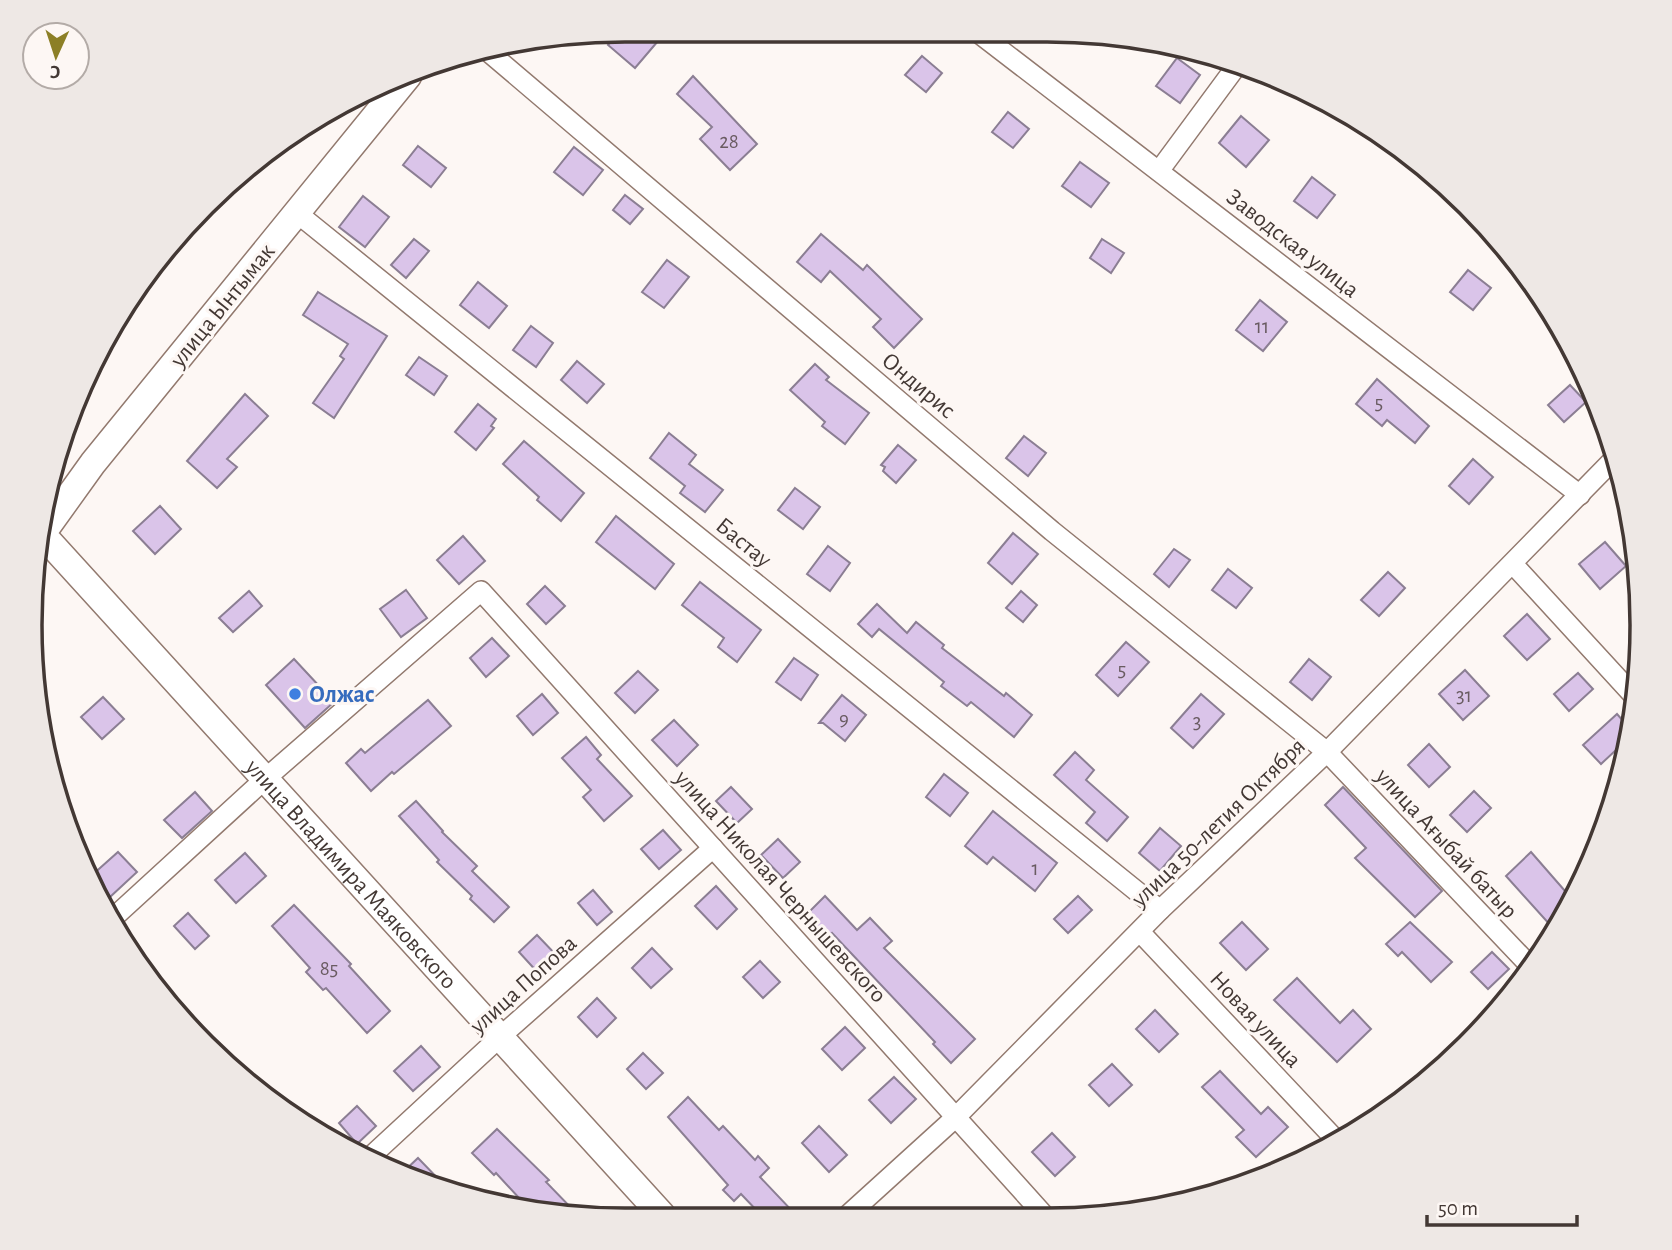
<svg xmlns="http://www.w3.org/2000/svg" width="1672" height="1250" font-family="'Alegreya Sans',sans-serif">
	<rect width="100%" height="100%" fill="#fdf7f4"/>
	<g fill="#dac4e9" stroke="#8b7e93" stroke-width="2">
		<path d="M621,30H645L658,41L635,68L608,45Z"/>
		<path d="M922,56L942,73L926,92L905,75Z"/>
		<path d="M1177,58L1200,75L1180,103L1156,86Z"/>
		<path d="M693,76L757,144L730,170L700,139L712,127L677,94Z"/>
		<path d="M1008,112L1029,129L1013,148L992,132Z"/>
		<path d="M1241,116L1269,140L1246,167L1219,143Z"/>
		<path d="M418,146L446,168L431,187L403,165Z"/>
		<path d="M574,147L603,170L583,195L554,172Z"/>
		<path d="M1080,162L1109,183L1091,207L1062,186Z"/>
		<path d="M1312,177L1335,195L1317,218L1294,201Z"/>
		<path d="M625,195L643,209L630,224L613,210Z"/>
		<path d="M363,196L389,217L365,247L339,227Z"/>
		<path d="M821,234L863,270L867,265L922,319L894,348L873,327L881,319L830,271L821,282L797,262Z"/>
		<path d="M414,239L429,251L406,278L391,265Z"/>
		<path d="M1102,239L1124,253L1111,273L1090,258Z"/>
		<path d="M667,260L689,277L664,308L642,292Z"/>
		<path d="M1468,270L1491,288L1473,310L1450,292Z"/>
		<path d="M478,282L507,306L489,328L460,305Z"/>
		<path d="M318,292L387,336L334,418L313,403L344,359L340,356L348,344L303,315Z"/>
		<path d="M1260,300L1287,322L1263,351L1236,330Z"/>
		<path d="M531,326L553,343L536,367L513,350Z"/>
		<path d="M419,357L447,376L434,395L406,375Z"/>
		<path d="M577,361L604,384L587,403L561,380Z"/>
		<path d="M815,364L829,377L826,380L869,413L845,444L822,426L825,422L790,390Z"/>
		<path d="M1377,379L1429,426L1415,443L1387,420L1382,426L1356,404Z"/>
		<path d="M1570,385L1586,402L1564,422L1548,405Z"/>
		<path d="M245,394L268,416L227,459L237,467L217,488L187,461Z"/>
		<path d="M478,404L496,419L491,426L494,428L476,450L455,432Z"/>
		<path d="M669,433L696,455L689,464L723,490L705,512L680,493L685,486L650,458Z"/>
		<path d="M1024,436L1046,453L1028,476L1006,458Z"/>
		<path d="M524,441L584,493L561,521L537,500L539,497L503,464Z"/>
		<path d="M898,445L916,460L896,483L883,471L885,467L881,465Z"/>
		<path d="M1473,459L1493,477L1469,504L1449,486Z"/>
		<path d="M795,488L820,507L803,529L778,510Z"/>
		<path d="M160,506L181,529L155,554L133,531Z"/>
		<path d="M616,516L674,564L655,589L596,542Z"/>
		<path d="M1013,533L1038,554L1012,584L988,563Z"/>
		<path d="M463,536L485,561L459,584L437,560Z"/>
		<path d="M1605,542L1626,566L1600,589L1579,564Z"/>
		<path d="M828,546L850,563L830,591L807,574Z"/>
		<path d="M1174,549L1190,560L1169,587L1154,574Z"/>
		<path d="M1228,569L1252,588L1236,608L1212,590Z"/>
		<path d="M1388,572L1405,588L1379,616L1361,600Z"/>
		<path d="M700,582L761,630L737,662L718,647L724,638L682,605Z"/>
		<path d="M545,586L565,606L546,624L527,604Z"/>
		<path d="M406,590L427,618L401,637L380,609Z"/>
		<path d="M249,591L262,606L233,632L219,618Z"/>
		<path d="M1021,591L1037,605L1023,622L1006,608Z"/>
		<path d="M877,604L907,633L916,622L944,645L942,648L1004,696L1006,693L1032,715L1014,737L971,702L967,706L941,686L944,682L879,629L872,637L858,624Z"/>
		<path d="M1527,614L1550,639L1527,660L1504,636Z"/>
		<path d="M492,638L509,656L486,677L470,658Z"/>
		<path d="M1126,642L1149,662L1118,696L1096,675Z"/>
		<path d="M794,658L818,675L801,700L776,682Z"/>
		<path d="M294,659L334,702L305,728L266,685Z"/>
		<path d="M1309,659L1331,677L1312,700L1290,682Z"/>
		<path d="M1465,670L1489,696L1463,720L1439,694Z"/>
		<path d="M638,671L658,690L635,713L615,693Z"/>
		<path d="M1578,673L1593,689L1569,711L1554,694Z"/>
		<path d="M542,694L558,713L533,735L517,716Z"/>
		<path d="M1201,694L1224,714L1193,748L1171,728Z"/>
		<path d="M842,695L866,715L845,741L823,723H819Z"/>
		<path d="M103,697L124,719L102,739L81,717Z"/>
		<path d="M428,700L451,726L394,774L392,772L371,791L346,763L361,749L365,753Z"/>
		<path d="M1617,714L1632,731L1631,736L1601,764L1583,745Z"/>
		<path d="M674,720L698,745L677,766L652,740Z"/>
		<path d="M586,737L601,755L597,759L632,796L604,821L583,797L591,790L562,758Z"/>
		<path d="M1429,744L1450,767L1429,787L1408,765Z"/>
		<path d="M1075,752L1094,770L1086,780L1128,817L1107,841L1086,823L1095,812L1054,775Z"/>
		<path d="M944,774L968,793L950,816L926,797Z"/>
		<path d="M731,787L752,809L737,823L716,801Z"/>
		<path d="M1343,787L1442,891L1415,917L1355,858L1366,848L1325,805Z"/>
		<path d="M1474,791L1491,808L1467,832L1450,815Z"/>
		<path d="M195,792L212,811L182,838L164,820Z"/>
		<path d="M416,801L443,831L442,832L477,866L472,871L509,907L494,922L470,899L472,896L437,862L439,860L399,816Z"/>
		<path d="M993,811L1057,863L1035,891L993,857L987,864L965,846Z"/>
		<path d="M1160,828L1181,846L1160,871L1139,853Z"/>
		<path d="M663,830L681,850L659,869L641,849Z"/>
		<path d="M778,839L800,862L783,878L761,855Z"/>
		<path d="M118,852L137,872L110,897L91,876Z"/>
		<path d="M1531,852L1572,899L1563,917L1552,927L1506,876Z"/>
		<path d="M245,853L266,876L236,903L215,880Z"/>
		<path d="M716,886L737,909L717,929L695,906Z"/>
		<path d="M593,890L612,912L597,925L578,903Z"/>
		<path d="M825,896L857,930L870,918L892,941L884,948L975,1039L951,1063L933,1044L935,1042L832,933L826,939L805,916Z"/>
		<path d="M1078,896L1092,910L1068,933L1054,919Z"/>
		<path d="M294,905L351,964L349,966L390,1011L367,1033L326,988L323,990L306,972L310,968L272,926Z"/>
		<path d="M188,913L209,936L195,949L174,926Z"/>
		<path d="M1242,922L1268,949L1246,970L1220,943Z"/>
		<path d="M1410,922L1452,962L1431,982L1402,952L1398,956L1386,944Z"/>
		<path d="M537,935L559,958L540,975L519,952Z"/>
		<path d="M652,948L672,969L651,988L632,968Z"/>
		<path d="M1492,952L1509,969L1488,989L1471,972Z"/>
		<path d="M760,961L780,982L763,998L743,977Z"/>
		<path d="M1297,978L1340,1023L1353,1010L1371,1029L1337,1062L1274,1000Z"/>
		<path d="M597,998L616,1018L597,1037L578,1017Z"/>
		<path d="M1155,1010L1178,1034L1159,1052L1136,1029Z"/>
		<path d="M845,1027L865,1048L842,1070L822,1049Z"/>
		<path d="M421,1046L440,1067L413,1091L394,1071Z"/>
		<path d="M643,1053L663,1073L646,1089L627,1069Z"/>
		<path d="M1112,1064L1132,1085L1109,1106L1089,1085Z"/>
		<path d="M1220,1071L1261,1114L1268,1107L1288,1127L1256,1157L1236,1137L1244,1130L1202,1087Z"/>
		<path d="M894,1077L916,1099L891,1123L869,1100Z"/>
		<path d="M688,1097L719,1130L723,1126L755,1160L758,1156L769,1168L760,1177L796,1215H761L741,1194L734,1201L723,1190L728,1185L668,1117Z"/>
		<path d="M357,1106L376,1126L357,1144L339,1123Z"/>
		<path d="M819,1126L847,1155L829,1172L802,1143Z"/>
		<path d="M497,1129L549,1180L546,1182L578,1215H548L532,1212L496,1173L494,1175L472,1153Z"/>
		<path d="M1052,1133L1075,1157L1055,1176L1032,1152Z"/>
		<path d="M418,1158L452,1193L433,1189L401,1174Z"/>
	</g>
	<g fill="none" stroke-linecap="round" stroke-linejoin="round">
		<defs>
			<g id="street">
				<path d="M976,31L1580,495"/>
				<path d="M484,48L1052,531L1327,752L1532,968"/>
				<path d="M1159,171L1238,64"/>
				<path d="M297,213L1160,910"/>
				<path d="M1513,564L1635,697"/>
				<path d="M112,919L265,779L481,591L1044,1215"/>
				<path d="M1140,932L1336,1140"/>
				<path d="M368,1159L500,1037L713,848"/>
				<path d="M848,1215L956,1117L1160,910L1327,752L1615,458"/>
			</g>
			<g id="secondary">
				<path id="s1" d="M408,76L93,463L42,534L662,1215"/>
			</g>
		</defs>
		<use href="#street" stroke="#92796e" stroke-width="22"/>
		<use href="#secondary" stroke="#92796e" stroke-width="29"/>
		<use href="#street" stroke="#fff" stroke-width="19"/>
		<use href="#secondary" stroke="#fff" stroke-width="26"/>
	</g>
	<circle fill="#3f7fe0" stroke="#fdf7f4" stroke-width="2.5" cx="295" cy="694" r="7"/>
	<g text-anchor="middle" stroke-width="6" stroke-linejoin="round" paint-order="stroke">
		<g font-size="21" fill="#695b61">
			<text x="729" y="148">28</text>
			<text x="1262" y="333">11</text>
			<text x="1379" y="409">5</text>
			<text x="1122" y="676">5</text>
			<text x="1464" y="702">31</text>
			<text x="844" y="725">9</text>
			<text x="1197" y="728">3</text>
			<text x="1035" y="875">1</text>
			<text x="329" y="975">85</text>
		</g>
		<g font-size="24" fill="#433834" stroke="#fdf7f4">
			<text transform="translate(1293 243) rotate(38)" y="8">Заводская улица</text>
			<text transform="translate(222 305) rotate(-51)" y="8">улица Ынтымак</text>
			<text transform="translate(919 385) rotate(40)" y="8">Ондирис</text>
			<text transform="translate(744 542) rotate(39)" y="8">Бастау</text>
			<text transform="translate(1218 822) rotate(-44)" y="8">улица 50-летия Октября</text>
			<text transform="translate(1447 843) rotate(47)" y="8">улица Ағыбай батыр</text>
			<text dy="8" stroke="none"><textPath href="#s1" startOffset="1046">улица Владимира Маяковского</textPath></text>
			<text transform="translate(781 886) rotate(48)" y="8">улица Николая Чернышевского</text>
			<text transform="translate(523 984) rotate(-42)" y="8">улица Попова</text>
			<text transform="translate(1256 1019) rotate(47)" y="8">Новая улица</text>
		</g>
		<g font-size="24" font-weight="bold" fill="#366cbe" stroke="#fdf7f4" text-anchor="start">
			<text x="309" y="702">Олжас</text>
		</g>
	</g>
	<path d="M0 0H1672V1250H0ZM625 42H1047A583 583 0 0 1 1630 625V625A583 583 0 0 1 1047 1208H625A583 583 0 0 1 42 625V625A583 583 0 0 1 625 42Z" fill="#eee8e5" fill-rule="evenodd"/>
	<path fill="none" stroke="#433834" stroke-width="3.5" d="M625 42H1047A583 583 0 0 1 1630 625V625A583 583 0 0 1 1047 1208H625A583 583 0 0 1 42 625V625A583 583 0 0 1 625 42Z"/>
	<g transform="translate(56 56) rotate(183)"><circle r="33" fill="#fdf7f4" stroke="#b3aba7" stroke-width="2"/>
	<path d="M0-5L12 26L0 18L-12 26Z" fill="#8c7f26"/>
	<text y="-10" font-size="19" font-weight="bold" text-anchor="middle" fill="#433834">С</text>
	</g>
	<path d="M1427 1215v10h150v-10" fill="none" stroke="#433834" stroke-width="3.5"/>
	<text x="1438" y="1215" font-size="21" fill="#433834" stroke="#fdf7f4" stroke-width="5" paint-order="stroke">50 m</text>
</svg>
